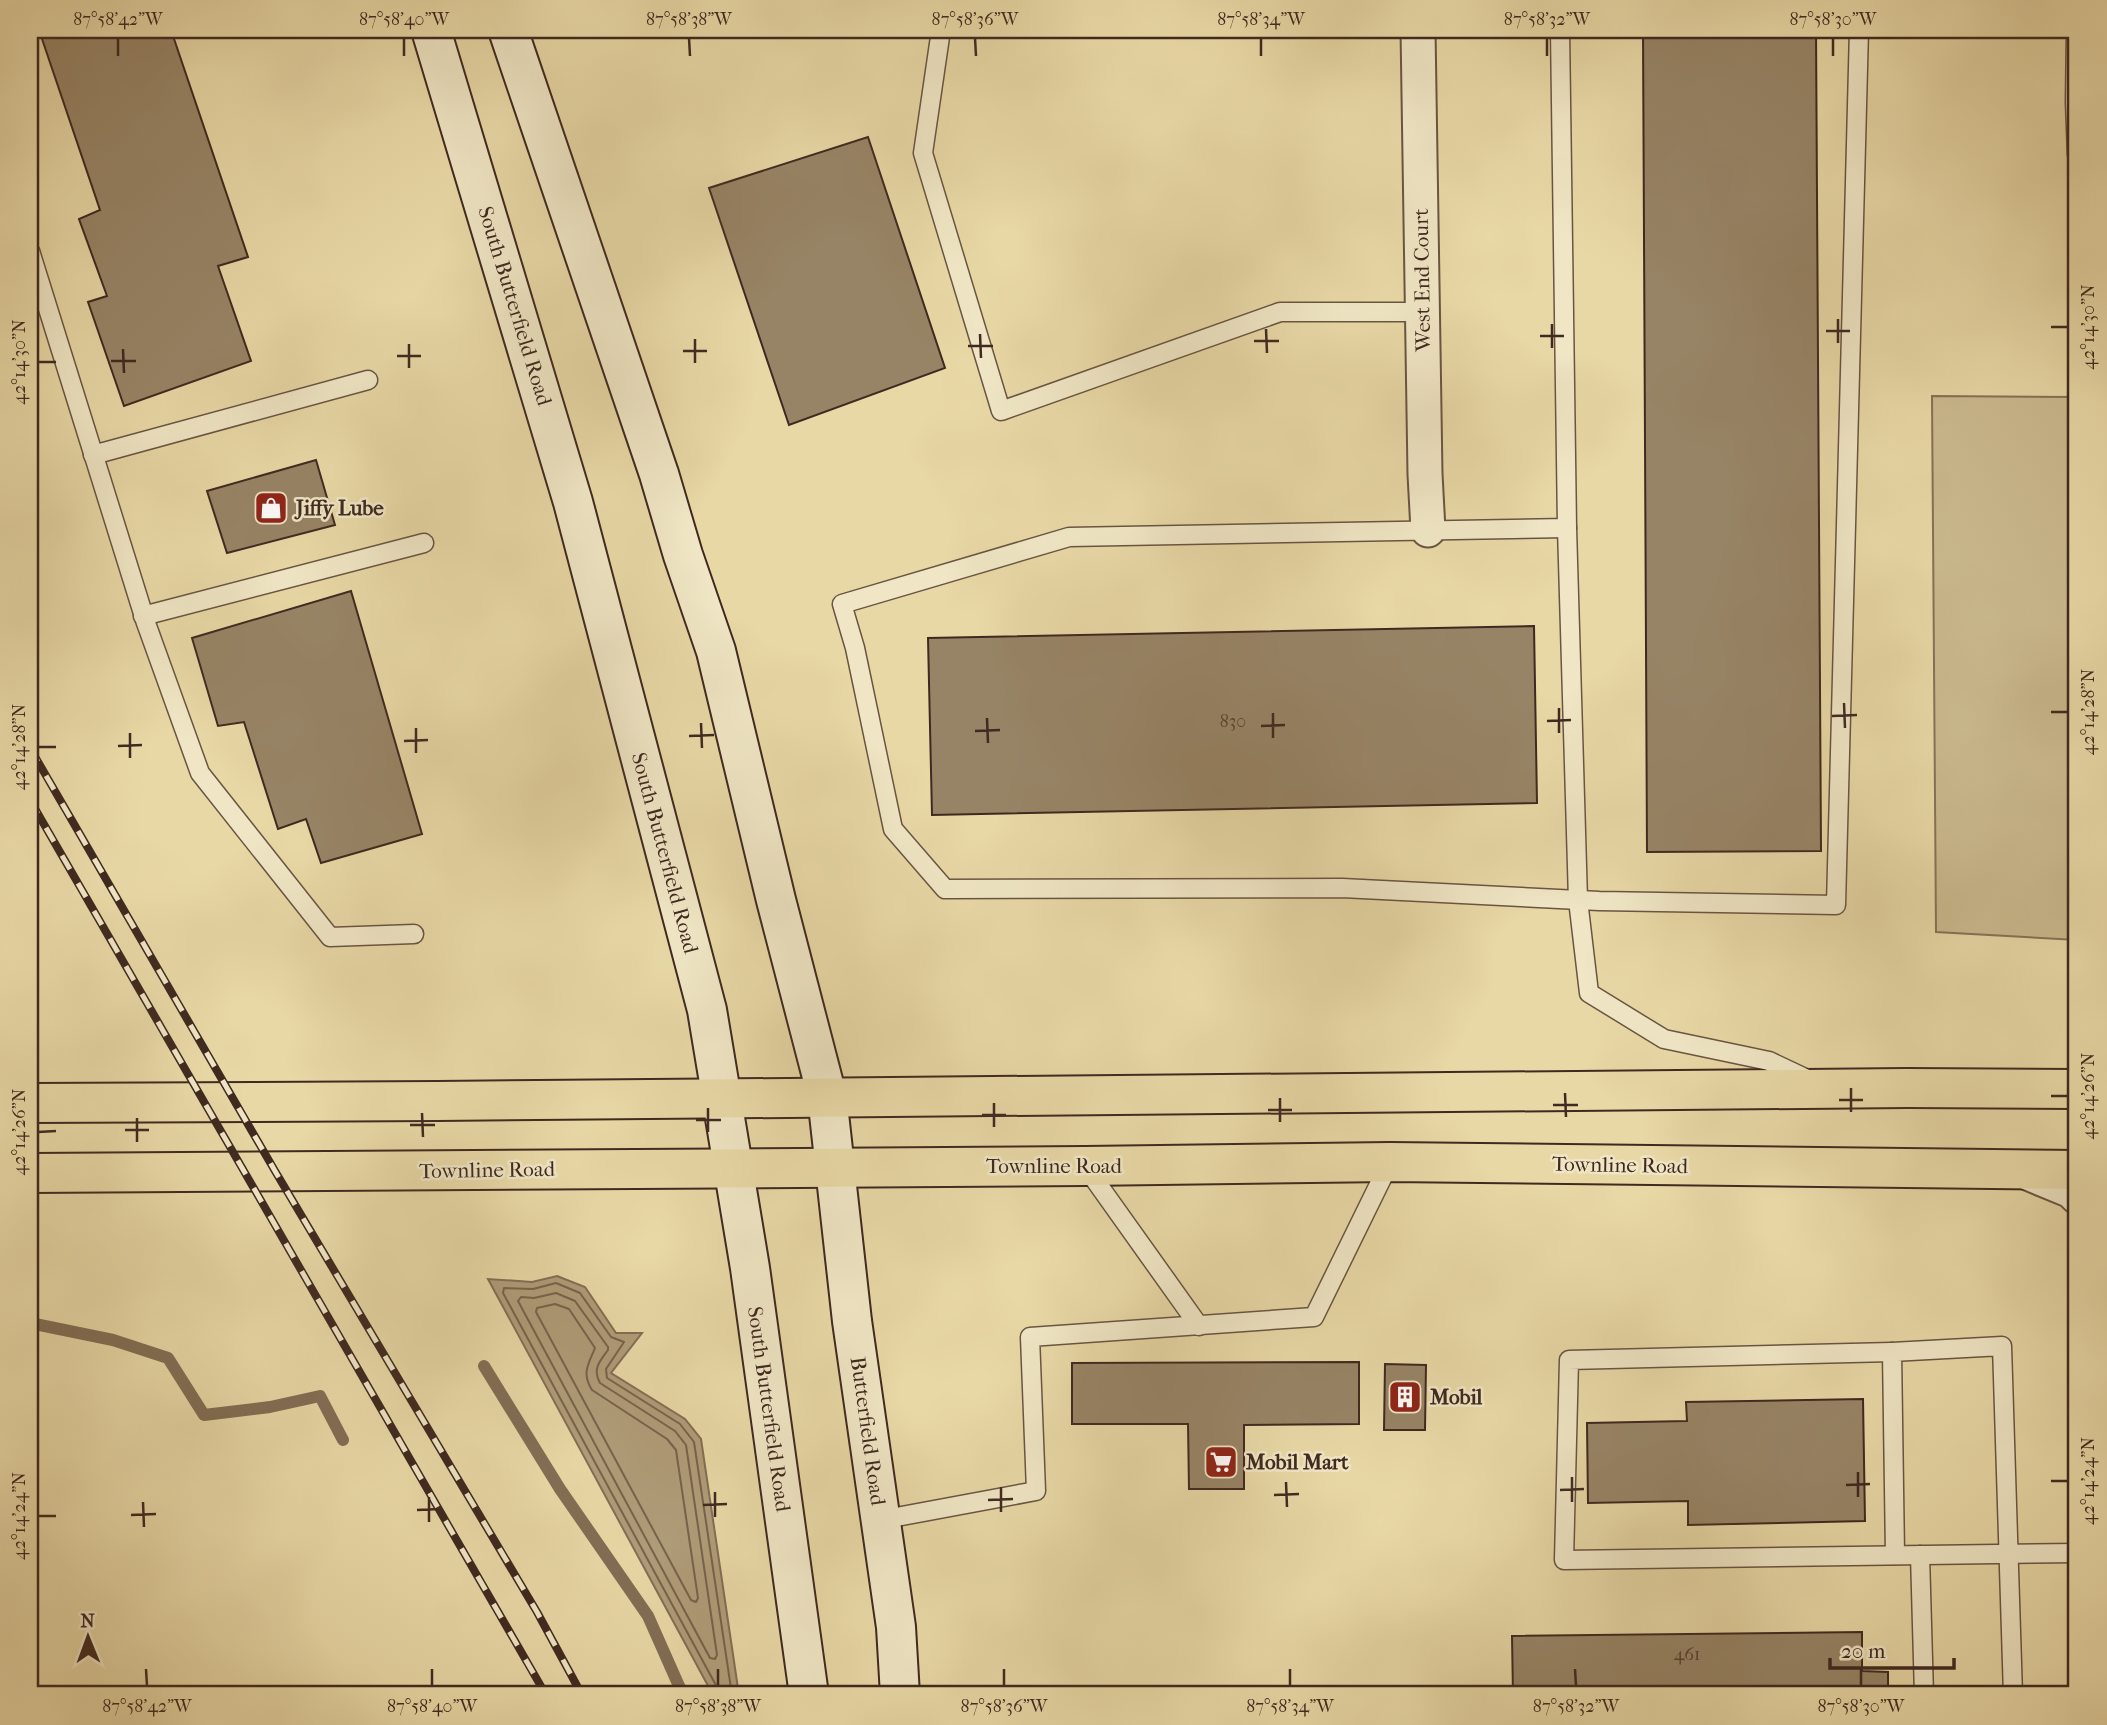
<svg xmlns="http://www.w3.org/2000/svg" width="2107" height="1725" font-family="'IM FELL French Canon',serif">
	<rect width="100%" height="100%" fill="#e8d8a6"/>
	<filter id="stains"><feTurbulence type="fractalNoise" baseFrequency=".00286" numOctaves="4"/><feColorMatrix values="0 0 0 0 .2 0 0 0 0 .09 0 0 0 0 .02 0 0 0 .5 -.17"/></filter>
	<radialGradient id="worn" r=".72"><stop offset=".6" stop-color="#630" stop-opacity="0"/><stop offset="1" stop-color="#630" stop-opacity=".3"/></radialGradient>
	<path fill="#cbba8f" stroke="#857258" stroke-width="2" d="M1932,396L2077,397V940L1936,932Z"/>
	<path fill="#af9c78" stroke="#826e55" stroke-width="2" d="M557,1276L585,1287L616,1333H642L611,1373L685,1419L701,1439L739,1695H713L488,1279L532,1282Z"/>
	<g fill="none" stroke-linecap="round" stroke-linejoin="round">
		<g stroke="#77624c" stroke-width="2">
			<path d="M556,1293L575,1301L608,1347V1350C600,1361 592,1369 600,1383L675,1431L686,1445L717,1655L715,1659L710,1658L518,1301L521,1297L534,1298Z"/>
			<path d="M555,1304L569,1309L595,1348C589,1363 581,1373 592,1390L667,1439L676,1450L698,1598L696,1602L691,1600L536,1312L537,1308Z"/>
			<path d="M719,1695L718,1689L503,1293L504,1288L533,1289L556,1283L580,1293L611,1337L624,1342L606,1369L607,1378L680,1424L694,1442L732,1695"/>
		</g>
		<g stroke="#826e55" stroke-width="12">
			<path d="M30,1323L113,1340L168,1358L204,1415L270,1407L320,1396L343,1440"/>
			<path d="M484,1366L560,1489L648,1616L683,1695"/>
		</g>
	</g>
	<g fill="#978466" stroke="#3f2920" stroke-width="2">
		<path d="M39,30H171L248,257L218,266L251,361L124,406L88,302L107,296L79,219L100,210Z"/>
		<path d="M1643,30H1816L1821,851L1647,852Z"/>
		<path d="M868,137L945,368L789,425L709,188Z"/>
		<path d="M316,460L335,525L227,553L207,491Z"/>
		<path d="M351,591L422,834L321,863L306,819L278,829L244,722L218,726L192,638Z"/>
		<path d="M1534,626L1537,803L932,815L928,638Z"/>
		<path d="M1359,1362V1424L1244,1425V1489H1189L1188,1424H1072V1363Z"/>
		<path d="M1385,1364L1426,1365L1425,1430H1384Z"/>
		<path d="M1863,1399L1865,1521L1688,1525V1501L1588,1503L1587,1423L1687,1421L1686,1402Z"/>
		<path d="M1862,1632V1671L1888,1672V1695H1513L1512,1636Z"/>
	</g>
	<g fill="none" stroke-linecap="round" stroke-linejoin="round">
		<defs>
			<g id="lane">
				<path d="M941,30L923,153L1001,411L1280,312H1422"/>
				<path d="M1560,30L1567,528L1069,537L842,604L855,648L893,829L945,889L1342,888L1599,901L1836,905L1859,30"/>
				<path d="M2076,30L2075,102L2077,155"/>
				<path d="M30,251L146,623L200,773L330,937L414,934"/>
				<path d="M93,455L368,380"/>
				<path d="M1567,528L1578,900L1589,993L1664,1039L1769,1061L1807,1079"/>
				<path d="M143,616L424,543"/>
				<path d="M1085,1166L1199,1326"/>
				<path d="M1892,1352L1569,1360L1564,1560L2077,1553"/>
				<path d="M880,1520L1036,1491L1030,1337L1314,1317L1390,1162"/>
				<path d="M1895,1555L1892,1352L2002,1346L2013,1695"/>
				<path d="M1920,1555L1924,1695"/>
			</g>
			<g id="street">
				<path d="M1418,30L1425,474L1428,530"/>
				<path d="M2025,1172L2071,1191L2077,1197"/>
			</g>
			<g id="secondary">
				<path d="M431,30L573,502L707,1010L750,1268L809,1695"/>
				<path d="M508,30L659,474L683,555L716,651L776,900L827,1096L852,1321L896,1627L900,1695"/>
			</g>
			<g id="primary">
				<path d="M30,1103L437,1101L1907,1088L2077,1089"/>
				<path d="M30,1173L1085,1166L1390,1162L2077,1170"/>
			</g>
		</defs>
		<use href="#lane" stroke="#695542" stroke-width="21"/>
		<use href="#street" stroke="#695542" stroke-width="37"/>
		<use href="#secondary" stroke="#3f2920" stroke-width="42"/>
		<use href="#primary" stroke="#3f2920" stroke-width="42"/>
		<use href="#lane" stroke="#f0e6c5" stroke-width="18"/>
		<use href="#street" stroke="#f0e6c5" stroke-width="33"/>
		<use href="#secondary" stroke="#f0e6c5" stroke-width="38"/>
		<use href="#primary" stroke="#e8d8a6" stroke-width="38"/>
		<defs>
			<g id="rail">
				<path d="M30,748L275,1171L537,1612L582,1695"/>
				<path d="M30,800L546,1695"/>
			</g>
		</defs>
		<use href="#rail" stroke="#3f2920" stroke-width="8"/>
		<use href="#rail" stroke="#f0e6c5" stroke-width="5" stroke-dasharray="16" stroke-linecap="butt"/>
	</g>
	<path fill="none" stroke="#3f2920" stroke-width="2.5" d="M118,38V56M404,38V56M689,38L690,56M975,38L976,56M1261,38V56M1547,38V56M1833,38V56M1838,319V343M1552,324V348M2051,327H2068M1266,329L1267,353M1826,331H1850M980,334L981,358M1540,336H1564M695,339V363M1254,341H1279M409,344V368M968,346H993M123,349L124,373M683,351H707M397,356H421M111,361H136M38,362H56M1844,703L1845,728M1559,708V733M2051,712H2068M1273,713V738M1832,716L1857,715M987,718L988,743M1547,721L1571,720M701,723L702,748M1261,726L1285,725M416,728V753M975,731L1000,730M130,733V758M689,736L714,735M404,741L428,740M118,746L142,745M38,747H56M1851,1088V1112M1565,1093L1566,1117M2051,1096H2068M1280,1098V1122M1839,1100H1863M994,1103V1127M1553,1105H1578M708,1108V1132M1268,1110H1292M422,1113L423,1137M982,1115H1006M137,1118V1142M696,1120H721M410,1125H435M125,1130H149M38,1132L56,1131M1858,1472V1497M1572,1477V1502M2051,1481H2068M1286,1482L1287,1507M1846,1485L1870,1484M1001,1487V1512M1560,1490L1584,1489M715,1492V1517M1274,1495L1299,1494M429,1497V1522M988,1500L1013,1499M143,1502L144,1527M703,1505L727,1504M417,1510L441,1509M131,1515L156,1514M38,1516H56M146,1669L147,1686M432,1669V1686M718,1669V1686M1004,1669V1686M1290,1669V1686M1575,1669L1576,1686M1861,1669V1686"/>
	<defs>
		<symbol id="shop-square" viewBox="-11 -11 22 22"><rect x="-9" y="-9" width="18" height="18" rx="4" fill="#8f2418" stroke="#f0e6c5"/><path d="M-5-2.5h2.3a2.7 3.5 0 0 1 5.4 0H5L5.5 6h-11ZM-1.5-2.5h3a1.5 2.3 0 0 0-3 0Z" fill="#fff"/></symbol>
		<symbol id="building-square" viewBox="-11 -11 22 22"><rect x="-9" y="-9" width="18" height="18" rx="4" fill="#8f2418" stroke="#f0e6c5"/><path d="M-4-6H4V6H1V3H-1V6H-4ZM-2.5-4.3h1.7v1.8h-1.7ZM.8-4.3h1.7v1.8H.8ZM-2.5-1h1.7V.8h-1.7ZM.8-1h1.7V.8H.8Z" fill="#fff"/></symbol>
		<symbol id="supermarket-square" viewBox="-11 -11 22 22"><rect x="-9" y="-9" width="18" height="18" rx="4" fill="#8f2418" stroke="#f0e6c5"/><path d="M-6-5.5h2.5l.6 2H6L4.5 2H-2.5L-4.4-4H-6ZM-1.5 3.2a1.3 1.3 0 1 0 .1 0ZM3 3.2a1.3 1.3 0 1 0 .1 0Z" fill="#fff"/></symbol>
	</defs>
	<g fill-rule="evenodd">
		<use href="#shop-square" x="252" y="489" width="38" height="38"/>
		<use href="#building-square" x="1386" y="1378" width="38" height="38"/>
		<use href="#supermarket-square" x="1202" y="1443" width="38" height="38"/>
	</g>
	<g text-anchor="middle" stroke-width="5" stroke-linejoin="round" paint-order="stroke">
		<g font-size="18" fill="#554032">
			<text x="1233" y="727">830</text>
			<text x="1687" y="1660">461</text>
		</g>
		<g font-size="21" fill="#3f2920" stroke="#f0e6c5">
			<text transform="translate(1422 280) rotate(-91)" y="7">West End Court</text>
			<text transform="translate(515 306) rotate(73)" y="7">South Butterfield Road</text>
			<text transform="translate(665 853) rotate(75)" y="7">South Butterfield Road</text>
			<text transform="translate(1620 1165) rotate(1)" y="7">Townline Road</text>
			<text x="1054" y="1173">Townline Road</text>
			<text transform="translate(487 1170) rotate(-1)" y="7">Townline Road</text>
			<text transform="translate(769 1409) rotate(82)" y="7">South Butterfield Road</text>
			<text transform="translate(868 1431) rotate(82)" y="7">Butterfield Road</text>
		</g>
		<g font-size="21" font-weight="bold" fill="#3f2920" stroke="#f0e6c5" text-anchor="start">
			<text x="296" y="515">Jiffy Lube</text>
			<text x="1430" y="1404">Mobil</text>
			<text x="1246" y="1469">Mobil Mart</text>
		</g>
	</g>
	<rect width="2107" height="1725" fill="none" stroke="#e8d8a6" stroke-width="77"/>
	<g transform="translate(88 1637) rotate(359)" stroke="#f0e6c5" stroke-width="5" paint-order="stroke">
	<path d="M0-5L12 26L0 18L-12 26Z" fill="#3f2920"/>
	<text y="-10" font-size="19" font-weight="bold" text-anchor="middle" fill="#3f2920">N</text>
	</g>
	<path d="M1830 1658v10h124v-10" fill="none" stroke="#3f2920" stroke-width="3.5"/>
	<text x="1841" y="1658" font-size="21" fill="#3f2920" stroke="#f0e6c5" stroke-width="5" paint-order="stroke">20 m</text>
	<rect x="38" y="38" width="2030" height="1648" fill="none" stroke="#3f2920" stroke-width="2.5"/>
	<g font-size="18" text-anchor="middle" fill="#3f2920">
		<text x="118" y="25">87°58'42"W</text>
		<text x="404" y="25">87°58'40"W</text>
		<text x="689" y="25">87°58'38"W</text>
		<text x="975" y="25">87°58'36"W</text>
		<text x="1261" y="25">87°58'34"W</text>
		<text x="1547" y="25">87°58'32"W</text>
		<text x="1833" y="25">87°58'30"W</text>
		<text transform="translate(2088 327) rotate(-90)" y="6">42°14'30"N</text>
		<text transform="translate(19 362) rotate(-90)" y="6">42°14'30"N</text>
		<text transform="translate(2088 712) rotate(-90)" y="6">42°14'28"N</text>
		<text transform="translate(19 747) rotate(-90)" y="6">42°14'28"N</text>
		<text transform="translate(2088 1096) rotate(-90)" y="6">42°14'26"N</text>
		<text transform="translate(19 1132) rotate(-90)" y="6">42°14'26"N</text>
		<text transform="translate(2088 1481) rotate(-90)" y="6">42°14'24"N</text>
		<text transform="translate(19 1516) rotate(-90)" y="6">42°14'24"N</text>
		<text x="147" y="1712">87°58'42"W</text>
		<text x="432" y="1712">87°58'40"W</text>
		<text x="718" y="1712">87°58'38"W</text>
		<text x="1004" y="1712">87°58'36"W</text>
		<text x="1290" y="1712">87°58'34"W</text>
		<text x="1576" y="1712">87°58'32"W</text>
		<text x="1861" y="1712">87°58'30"W</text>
	</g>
	<rect width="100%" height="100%" filter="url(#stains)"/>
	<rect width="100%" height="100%" fill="url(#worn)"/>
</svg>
